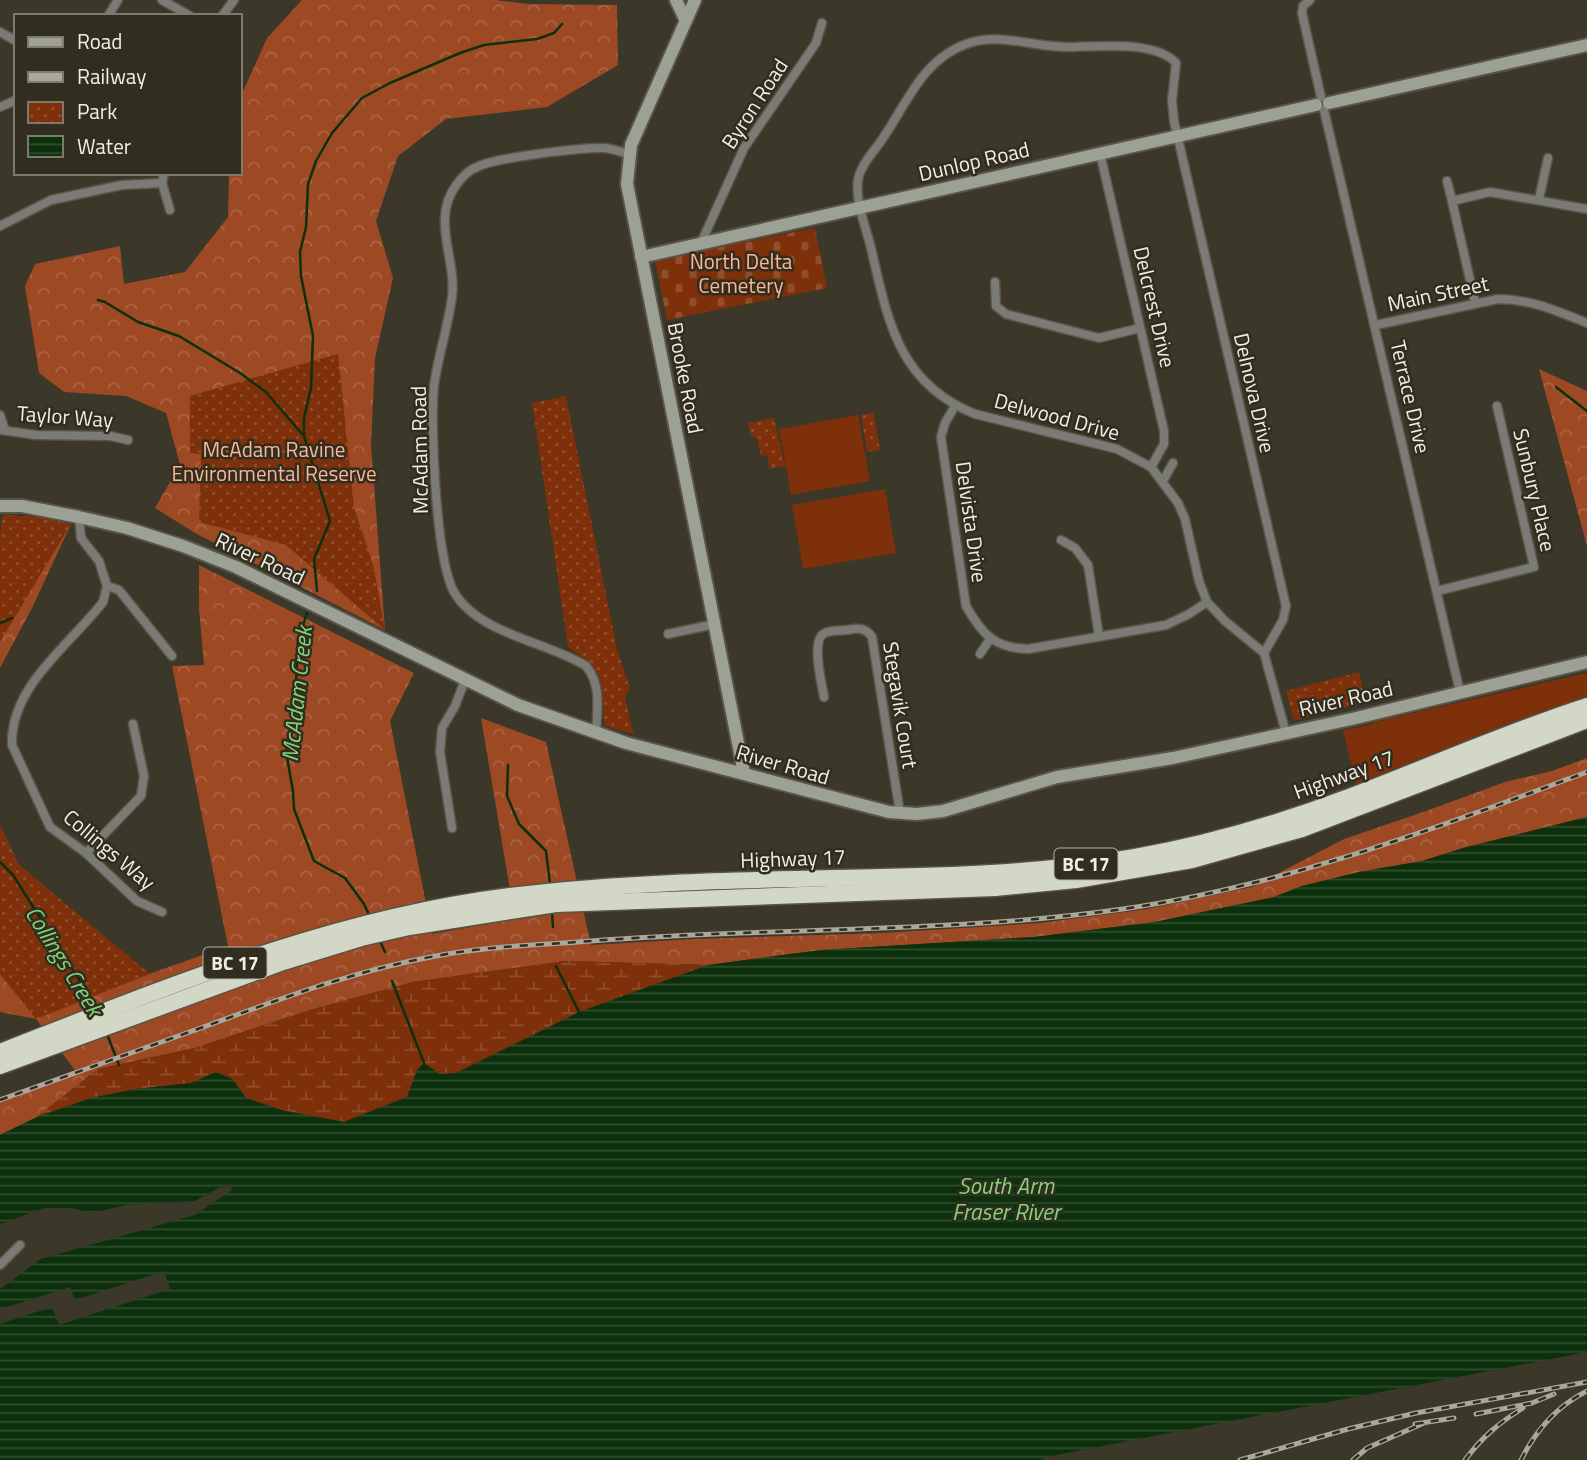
<svg xmlns="http://www.w3.org/2000/svg" width="1587" height="1460" font-family="'Titillium Web',sans-serif">
	<defs>
		<pattern id="forest-crowns" width="20" height="18" patternUnits="userSpaceOnUse" patternTransform="scale(1.75)"><rect width="20" height="18" fill="#9d4924"/><path d="M2 6a3 3 0 1 1 6 0M12 15a3 3 0 1 1 6 0" fill="none" stroke="#ab6444"/></pattern>
		<pattern id="wetland-marsh" width="20" height="14" patternUnits="userSpaceOnUse" patternTransform="scale(1.75)"><rect width="20" height="14" fill="#7d3009"/><path d="M1 5h8M5 5V1M11 12h8M15 12V8" fill="none" stroke="#904e2d"/></pattern>
		<pattern id="cemetery-stones" width="16" height="16" patternUnits="userSpaceOnUse" patternTransform="scale(1.75)"><rect width="16" height="16" fill="#7d3009"/><path d="M2 7V4a2 2 0 0 1 4 0v3zM10 15v-3a2 2 0 0 1 4 0v3z" fill="#904e2d"/></pattern>
		<pattern id="park-dots" width="8" height="8" patternUnits="userSpaceOnUse" patternTransform="scale(1.75)"><rect width="8" height="8" fill="#7d3009"/><path d="M2 2h.1M6 6h.1" fill="none" stroke="#904e2d" stroke-width="1.8" stroke-linecap="round"/></pattern>
		<pattern id="water-rules" width="6" height="5" patternUnits="userSpaceOnUse" patternTransform="scale(1.75)"><rect width="6" height="5" fill="#0c300b"/><path d="M0 2.5h6" fill="none" stroke="#304e2e"/></pattern>
	</defs>
	<rect width="100%" height="100%" fill="#3b3729"/>
	<g fill="#7d3009">
		<path d="M858,415L870,481L791,495L779,429Z"/>
		<path d="M885,489L896,553L803,569L792,505Z"/>
		<path d="M1587,673V696L1509,723L1356,784L1343,730L1369,725L1379,721Z"/>
	</g>
	<g fill="url(#forest-crowns)">
		<path d="M302,0H495L528,4L617,5L618,65L547,107L446,119L398,156L376,221L393,278L375,358L371,445L385,630L195,533L155,508L180,465L166,413L126,396L64,392L39,373L25,286L35,264L120,246L124,284L185,272L228,217L229,173H240V98L267,38Z"/>
		<path d="M1539,369L1587,391V546Z"/>
		<path d="M3,515L36,517L71,524L32,608L0,668V537Z"/>
		<path d="M199,565L414,673L390,721L432,934L515,919L481,718L546,742L591,945L694,939L881,933L1040,923L1147,909L1252,887L1344,839L1426,811L1505,782L1552,771L1587,758V817L1463,848L1422,861L1359,872L1302,886L1274,897L1155,922L1034,937L821,950L708,965L565,961L413,982L310,1010L195,1048L98,1069L37,1117L0,1135V1101L75,1070L36,1019L0,1012V826L19,865L149,974L228,946L172,666L204,665L199,609Z"/>
	</g>
	<path fill="url(#wetland-marsh)" d="M565,961L708,965L579,1012L456,1073L440,1074L417,1070L407,1097L344,1122L281,1110L246,1098L233,1079L216,1072L191,1083L136,1089L91,1098L37,1117L98,1069L195,1048L310,1010L413,982Z"/>
	<path fill="url(#cemetery-stones)" d="M815,228L827,288L667,320L655,260Z"/>
	<g fill="url(#park-dots)">
		<path d="M338,354L354,507L374,568L385,630L286,545L199,522L201,454L190,453V396Z"/>
		<path d="M566,396L617,649L630,688L625,696L633,734L605,726C600,680 609,676 568,647L532,403Z"/>
		<path d="M874,413L880,450L867,452L861,415Z"/>
		<path d="M774,418L785,466L770,469L767,454L761,456L757,439L751,435L748,423Z"/>
		<path d="M3,515L36,517L71,524L0,642V537Z"/>
		<path d="M1359,672L1366,702L1296,720L1293,718L1286,691Z"/>
		<path d="M0,826L19,865L150,974L36,1019L0,974Z"/>
	</g>
	<path fill="url(#water-rules)" d="M1587,817V1352L1051,1456L1041,1460H0V1289L41,1259L195,1215L232,1190L231,1186L224,1185L195,1201L127,1205L92,1213L71,1208H44L0,1224V1135L37,1117L91,1098L136,1089L191,1083L216,1072L232,1079L246,1098L281,1110L344,1122L407,1097L417,1070L424,1063L440,1074L456,1073L579,1012L708,965L821,950L1034,937L1155,922L1274,897L1302,886L1359,872L1422,861L1463,848Z"/>
	<path fill="#3b3729" d="M164,1271L170,1289L59,1325L52,1307L0,1324V1309L70,1287L75,1300Z"/>
	<g fill="none" stroke-linecap="round" stroke-linejoin="round">
		<g stroke="#0c300b" stroke-width="2.5">
			<path d="M98,300L105,302L138,322L179,336L240,373L266,392L302,434"/>
			<path d="M1556,387L1587,411"/>
			<path d="M317,591L314,559L330,521L304,436V418L311,388L313,336L301,276L300,252L306,227L308,184L316,161L332,133L362,98L390,83L460,53L484,45L537,39L554,33L562,24"/>
			<path d="M307,613L298,640L295,706L286,752L293,791L294,809L314,861L345,878L364,904L370,917"/>
			<path d="M0,623L12,618"/>
			<path d="M508,765L507,796L519,824L546,851L550,884"/>
			<path d="M0,862L13,875L97,1008"/>
			<path d="M552,912L553,927"/>
			<path d="M379,939L385,952"/>
			<path d="M556,966L579,1012"/>
			<path d="M392,981L424,1063"/>
			<path d="M107,1034L119,1065"/>
		</g>
		<defs>
			<g id="street">
				<path d="M162,0L190,16"/>
				<path d="M1310,0L1303,6L1302,13L1321,97"/>
				<path d="M108,16L118,0"/>
				<path d="M222,16L234,0"/>
				<path d="M0,32L16,41"/>
				<path d="M0,107L16,100"/>
				<path d="M1324,110L1460,692"/>
				<path d="M1100,153L1164,431V444L1151,467"/>
				<path d="M1447,181L1452,201"/>
				<path d="M162,183L170,210"/>
				<path d="M1539,199L1548,158"/>
				<path d="M0,226L51,200L122,185L162,183L164,173"/>
				<path d="M701,243L744,148L816,43L822,23"/>
				<path d="M995,282L996,306L1006,314L1099,338L1140,328"/>
				<path d="M1475,302L1452,201L1490,192L1587,209"/>
				<path d="M1376,325L1498,299C1530,299 1557,311 1587,323"/>
				<path d="M955,406L945,423L941,437L966,606C982,634 994,648 1028,649L1166,625L1189,614L1207,602"/>
				<path d="M0,415L5,430"/>
				<path d="M0,430L36,435L110,436L128,440"/>
				<path d="M1163,481L1173,463"/>
				<path d="M79,517L81,538L99,561L107,586L103,602C70,645 10,686 12,745L50,827L86,853L137,901L162,912"/>
				<path d="M1061,540L1075,548L1088,565L1099,636"/>
				<path d="M107,586L119,590L172,656"/>
				<path d="M1437,591L1534,567L1497,406"/>
				<path d="M668,634L715,624"/>
				<path d="M1264,653L1283,620L1286,606L1174,121L1172,101L1176,63C1156,41 1102,46 1074,47C1040,49 1002,32 969,43C924,58 909,99 885,135C876,150 861,163 858,180C855,202 866,227 871,248C888,321 898,383 975,414L1117,449L1151,467L1178,503L1185,519L1199,581L1207,602L1225,621L1264,653L1286,733"/>
				<path d="M980,654L990,639"/>
				<path d="M824,697C822,684 810,639 825,633C831,630 841,631 847,630C858,628 865,627 872,637L900,813"/>
				<path d="M596,733C597,710 602,685 586,666C548,642 478,634 454,592C436,560 430,424 434,386C438,356 448,327 452,297C457,259 430,219 457,184C462,177 469,170 477,167C497,157 579,148 603,148C611,148 621,152 629,154"/>
				<path d="M452,828L440,752L442,728L455,706L465,680"/>
				<path d="M86,853L141,796L144,776L133,724"/>
				<path d="M0,1265L20,1245"/>
			</g>
			<g id="secondary">
				<path d="M676,0L686,21"/>
				<path d="M695,0L631,145L627,184L744,773"/>
				<path d="M1329,103L1587,45"/>
				<path d="M641,257L1316,105"/>
				<path d="M0,506H22L79,517L127,528L183,546L236,567L518,705L626,743L889,812L917,814L943,811L1057,777L1173,758L1356,718L1587,662"/>
			</g>
			<g id="highway">
				<path d="M0,1052C167,987 332,918 510,896C633,881 757,880 881,877C966,875 1051,872 1135,857C1208,844 1280,823 1349,797C1428,767 1506,732 1587,706"/>
				<path d="M0,1066L283,962L361,938L409,927L556,904L995,888L1076,880L1192,860L1302,829L1587,720"/>
			</g>
		</defs>
		<use href="#street" stroke="#585447" stroke-width="11"/>
		<use href="#secondary" stroke="#585447" stroke-width="16"/>
		<use href="#highway" stroke="#585447" stroke-width="19"/>
		<use href="#street" stroke="#797b74" stroke-width="8"/>
		<use href="#secondary" stroke="#9da095" stroke-width="12"/>
		<use href="#highway" stroke="#d3d7c6" stroke-width="16"/>
		<defs>
			<g id="rail">
				<path d="M0,1100C69,1075 139,1050 209,1025C283,998 357,970 436,956C487,946 540,945 591,941C768,927 947,934 1123,909C1283,886 1437,828 1587,772"/>
				<path d="M1476,1414L1532,1403L1554,1394"/>
				<path d="M1415,1424L1454,1418"/>
				<path d="M1240,1460L1348,1429L1416,1413L1587,1382"/>
				<path d="M1353,1460L1367,1448L1424,1423"/>
				<path d="M1465,1460C1482,1437 1499,1423 1523,1408"/>
				<path d="M1521,1460C1536,1430 1557,1406 1587,1391"/>
			</g>
		</defs>
		<use href="#rail" stroke="#aaa79c" stroke-width="5"/>
		<use href="#rail" stroke="#312d1f" stroke-width="2.5" stroke-dasharray="8" stroke-linecap="butt"/>
	</g>
	<g text-anchor="middle" stroke-width="5" stroke-linejoin="round" paint-order="stroke">
		<g fill="#312d1f" stroke="#b7b4aa" stroke-width="2">
			<rect x="1054.5" y="848.5" width="63" height="31" rx="5"/>
			<rect x="203.5" y="947.5" width="63" height="31" rx="5"/>
		</g>
		<g font-size="19" font-weight="bold" fill="#f1eee5">
			<text x="1086" y="871">BC 17</text>
			<text x="235" y="970">BC 17</text>
		</g>
		<g font-size="21" fill="#f1eee5" stroke="#312d1f">
			<text transform="translate(755 104) rotate(-57)" y="7">Byron Road</text>
			<text transform="translate(974 162) rotate(-13)" y="7">Dunlop Road</text>
			<text transform="translate(1438 294) rotate(-12)" y="7">Main Street</text>
			<text transform="translate(1154 307) rotate(77)" y="7">Delcrest Drive</text>
			<text transform="translate(685 378) rotate(79)" y="7">Brooke Road</text>
			<text transform="translate(1254 393) rotate(77)" y="7">Delnova Drive</text>
			<text transform="translate(1410 397) rotate(77)" y="7">Terrace Drive</text>
			<text transform="translate(65 417) rotate(4)" y="7">Taylor Way</text>
			<text transform="translate(1057 417) rotate(15)" y="7">Delwood Drive</text>
			<text transform="translate(420 450) rotate(-91)" y="7">McAdam Road</text>
			<text transform="translate(1534 490) rotate(77)" y="7">Sunbury Place</text>
			<text transform="translate(971 522) rotate(82)" y="7">Delvista Drive</text>
			<text transform="translate(260 559) rotate(25)" y="7">River Road</text>
			<text transform="translate(1346 699) rotate(-13)" y="7">River Road</text>
			<text transform="translate(900 705) rotate(81)" y="7">Stegavik Court</text>
			<text transform="translate(783 765) rotate(16)" y="7">River Road</text>
			<text transform="translate(1344 775) rotate(-20)" y="7">Highway 17</text>
			<text transform="translate(109 850) rotate(40)" y="7">Collings Way</text>
			<text transform="translate(793 859) rotate(-2)" y="7">Highway 17</text>
		</g>
		<g font-size="21" fill="#fcb598" stroke="#312d1f">
			<text x="741" y="269">North Delta<tspan x="741" dy="24">Cemetery</tspan></text>
			<text x="274" y="457">McAdam Ravine<tspan x="274" dy="24">Environmental Reserve</tspan></text>
		</g>
		<g font-size="23" font-style="italic" fill="#7fd77a" stroke="#312d1f">
			<text transform="translate(297 694) rotate(-84)" y="8">McAdam Creek</text>
			<text transform="translate(64 961) rotate(58)" y="8">Collings Creek</text>
			<text x="1006" y="1194">South Arm<tspan x="1006" dy="26">Fraser River</tspan></text>
		</g>
	</g>
	<rect x="14" y="14" width="228" height="161" fill="#312d1f" stroke="#7e7a6e" stroke-width="2"/>
	<rect x="28" y="37" width="35" height="10" fill="#9da095" stroke="#7e7a6e" stroke-width="2"/>
	<text x="77" y="49" font-size="21" fill="#f1eee5">Road</text>
	<rect x="28" y="72" width="35" height="10" fill="#aaa79c" stroke="#7e7a6e" stroke-width="2"/>
	<text x="77" y="84" font-size="21" fill="#f1eee5">Railway</text>
	<rect x="28" y="102" width="35" height="21" fill="url(#park-dots)" stroke="#7e7a6e" stroke-width="2"/>
	<text x="77" y="119" font-size="21" fill="#f1eee5">Park</text>
	<rect x="28" y="136" width="35" height="21" fill="url(#water-rules)" stroke="#7e7a6e" stroke-width="2"/>
	<text x="77" y="154" font-size="21" fill="#f1eee5">Water</text>
</svg>
